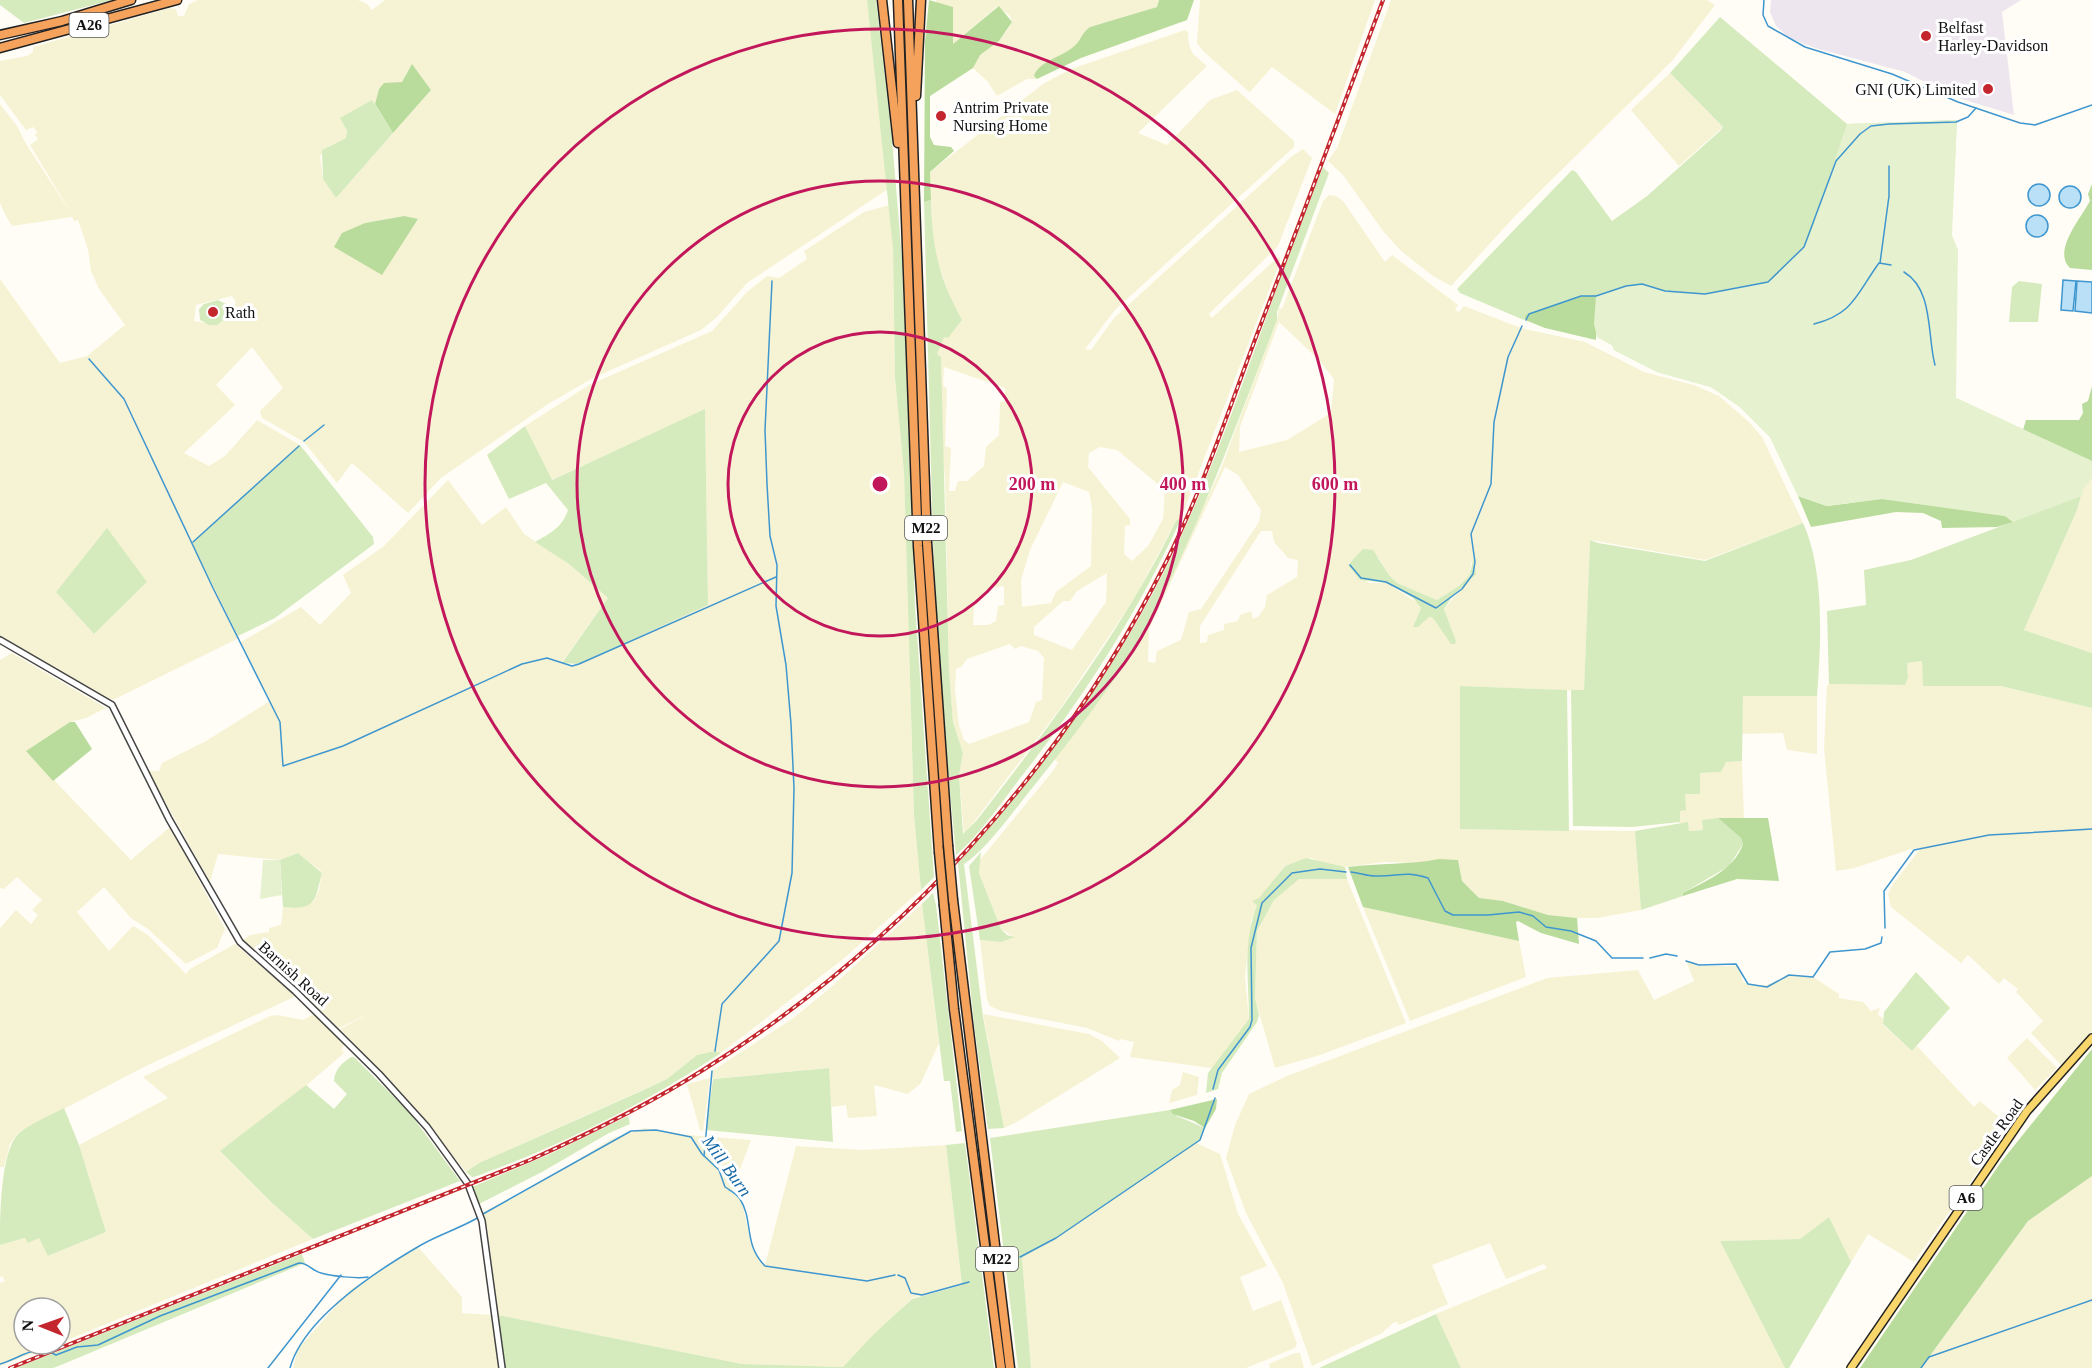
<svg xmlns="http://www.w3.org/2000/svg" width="2092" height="1368" font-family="'Times New Roman',serif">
	<rect width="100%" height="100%" fill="#fffdf5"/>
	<path fill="#eee6ef" d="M1771,0H2021L2002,12L2014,115L1952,96L1905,72L1815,48L1789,38L1776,26L1770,12Z"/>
	<g fill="#f6f3d4" fill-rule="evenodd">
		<path d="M198,0H358L367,4L372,10L385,0H867L888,189L747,283L716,318L701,330L593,378L548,404L441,478L408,513L352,463L337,483L304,442L262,418L260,411L283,388L252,347L216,385L235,405L184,453L209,466L225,456L257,420L300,445L193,543L239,638L115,699H109L12,646L0,636V279L60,363L87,356L125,325L99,289L91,271L88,249L78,220L74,221L72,217L12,226L6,216L0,203V104L17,126L26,144L71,213L30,145L38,139L35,135L37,132L33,127L26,130L0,95V61L27,56L33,52V47L170,8L176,9L178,16H184L189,4ZM412,64L431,90L336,198L323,179L320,156L329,146L346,138L347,132L344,126L372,100L375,104L379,89L384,84L402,82ZM404,216L418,220L402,242L361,262L334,247L365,223ZM232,296L236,302L229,316L217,325L194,321L196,305ZM107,529L146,583L94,634L56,592Z"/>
		<path d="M936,0H1159L1157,7L1090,27L1073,48L1041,66L1034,76L1037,79H1027L997,96L988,82L973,68L979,55L999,41L1008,29L1012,22L1010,16L998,6L953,44L949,6L937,4Z"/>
		<path d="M1200,0H1375L1335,114L1272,67L1250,92L1248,91L1203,51L1197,43Z"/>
		<path d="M1391,0H1707L1715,5L1672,61L1516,215L1451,286L1433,276L1401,251L1383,231L1343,175L1328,161L1337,148Z"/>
		<path d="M1185,30L1188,32L1189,45L1193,54L1207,66L1138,133L1167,145L1210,100L1237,90L1294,141V147L1115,310L1085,349L1091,350L1114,318L1291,157L1303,149L1312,158L1278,246L1209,314L1212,318L1278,257L1281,259L1180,521H1176L1134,599L1062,706L964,835L959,775L963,753L953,722L949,671L945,479L942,445L941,357L937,354L952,302L933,249L930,172L1043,84L1071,69ZM944,367L1005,388V401L1000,402L999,435L986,447L984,466L967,481H958L955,491H949L951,448L945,446L947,389L943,385ZM1100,447L1117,450L1165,490L1163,519L1148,546L1132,561L1124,554L1125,526L1130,525V519L1088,467L1089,453ZM1063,482L1089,492L1092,508L1091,566L1056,592L1051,603L1022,607L1021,580L1030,550ZM1107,573L1106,602L1072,650L1034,635V627L1063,601H1070L1077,591ZM1004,586V605L998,606L996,621L988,625H973L974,607L992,588ZM1010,644L1015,649L1021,646L1038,651L1044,658L1042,700L1036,702L1029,722L969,744L964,740L959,725L955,690L956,669L961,667L967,659Z"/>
		<path d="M1670,73L1723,127L1679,166L1631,110Z"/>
		<path d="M1329,195L1336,196L1343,201L1385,262L1392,255L1458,305L1455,310L1459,312L1464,306L1521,328L1585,342L1644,372L1694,385L1719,396L1749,422L1762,437L1803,523L1705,560L1590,540L1584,691L1460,686V829L1635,831L1641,910L1597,918H1577L1548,915L1503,901H1486L1479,898L1462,881L1458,860L1413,863L1385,862L1345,867L1325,864L1311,858L1284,866L1257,905L1251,921L1245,977L1249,1019L1215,1066L1211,1068L1130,1057L1134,1042L1120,1039L1119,1041L1087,1028L1001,1011L990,1006L987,1000L980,940L1001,942L1014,937L1001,929L979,873L980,860L1052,772L1058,763L1055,759L1109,685L1147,625L1220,471L1277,320L1279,308L1282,309L1323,201ZM1279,322L1319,360L1334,379L1331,413L1287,440L1239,452L1240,427ZM1225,467L1238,475L1261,510L1259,522L1201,609L1189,612L1181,640L1157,651L1155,663L1148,662L1149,629ZM1261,531H1272L1274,542L1288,558L1298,560L1297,577L1267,595L1265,607L1259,616L1253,619L1251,611L1240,615L1238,621L1224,624V630L1208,635L1207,642L1200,643V626ZM1357,557L1379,558L1389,575L1397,583L1437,600L1459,586L1469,576L1472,559V577L1444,609L1456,641L1455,644L1451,643L1433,618L1429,617L1413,627L1421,608L1419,604L1387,583H1369L1353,572L1349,563Z"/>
		<path d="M890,205L893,249L895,378L904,473L914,815L921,890L842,960L721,1053L715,1051L697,1055L667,1079L479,1163L466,1172L406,1099L340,1029L373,1012L339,1028L273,964L243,940L250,935L269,932V928L281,925L283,907L291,908L313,902L319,890L322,872L298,853L280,860L218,854L210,882L148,771H159L162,763L206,741L270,701L241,642L301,607L320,625L351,593L343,575L384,546L448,480L482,525L506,507L524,534L569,564L608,598L562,662L572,666L579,664L708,605L705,410L551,480L525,426L589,385L712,331L747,292L767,276L779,278L807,259L804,251L864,212Z"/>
		<path d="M2092,477V653L2024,630L2077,510L2083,489Z"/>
		<path d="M12,653L106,708L86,718L70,722L26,751L131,860L170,827L225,929L217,948L186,964L148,929L131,918L104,887L77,912L109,951L133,926L148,935L186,974L190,969L235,944L296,996L142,1068L18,1133L10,1144L4,1167H0V928L16,910L31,924L38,915L32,910L42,900L17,877L4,889L0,888V660Z"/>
		<path d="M1922,661L1924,686H2001L2092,708V1031L2061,1065L2031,1033L2043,1021L2016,992L2018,989L2004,978L1999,984L1968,955L1961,963L1891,907L1888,894L1893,884L1921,848L1911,849L1855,868L1836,871L1824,748L1827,686L1829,684L1905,685L1908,677L1907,663Z"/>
		<path d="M1743,696H1817V754L1787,750L1783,733L1742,734Z"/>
		<path d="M1742,761L1744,819L1703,820V830L1689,831L1688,823H1680V811L1685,794L1700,773L1720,772L1726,762Z"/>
		<path d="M1324,878L1347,879L1406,1023L1320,1055L1275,1068L1255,998L1257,931L1274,900L1294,881L1299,879Z"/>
		<path d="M922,904L939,1043L921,1083L908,1094L874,1085L877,1116L848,1118L846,1105L831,1107L828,1068L711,1079L712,1071L792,1019L829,989Z"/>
		<path d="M1363,907L1519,941L1526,977L1410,1021Z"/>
		<path d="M1686,961L1694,962L1697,966H1739L1743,982L1753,985H1767L1789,975L1813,977L1839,994V998L1863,1002L1871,1011L1880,1008L1878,1015L1883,1018V1025L1912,1051L1917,1046L1974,1107L1980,1101L2010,1126L1914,1262L1868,1234L1851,1262L1829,1217L1800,1239L1720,1241L1785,1368H1461L1436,1314L1547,1268L1544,1264L1506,1279L1490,1243L1432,1265L1448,1304L1399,1325L1397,1322L1393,1323L1382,1333L1312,1366L1283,1283L1246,1213L1226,1158L1235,1125L1249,1094L1287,1076L1547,978L1638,970L1654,1000L1694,981Z"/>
		<path d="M314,1014L344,1044L342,1050L344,1053L287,1102L220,1151L271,1202L313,1239L60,1343V1308H24V1344H57L0,1366V1283L5,1281L2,1276L0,1277V1245L26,1238H39L49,1256L106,1232L79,1145L168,1098L143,1077L270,1016L278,1015L303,1020Z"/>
		<path d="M983,1014L1089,1034L1102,1041L1120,1058L1015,1123L1004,1128Z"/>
		<path d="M2027,1038L2057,1068L2035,1090L2007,1058Z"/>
		<path d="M1183,1072L1199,1077L1197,1095L1169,1103L1172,1090L1180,1085Z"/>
		<path d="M710,1078L703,1131L700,1130L687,1084Z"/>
		<path d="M644,1128L689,1135L751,1140L732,1191L742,1202L752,1248L765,1265L796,1146L863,1150L946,1145L962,1285L912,1298L843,1367L742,1364L498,1315L487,1227L482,1213L557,1173L611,1139Z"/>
		<path d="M1194,1142L1220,1154L1238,1214L1267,1266L1240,1277L1253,1311L1281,1300L1297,1344L1295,1348L1246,1368H1031L1022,1258L1081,1222Z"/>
		<path d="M2092,1176V1368H1921L2028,1221Z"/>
		<path d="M418,1247L462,1297V1313L492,1315L498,1368H293L298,1349L350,1290Z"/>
		<path d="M1295,1353H1300L1304,1368H1270L1269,1364Z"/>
	</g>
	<g fill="#d5ebbd">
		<path d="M0,0H112L24,23L0,5Z"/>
		<path d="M867,0H876L892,139L902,259L915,606L934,877L921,890L914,815L904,473L895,378L893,249Z"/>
		<path d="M1720,17L1847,124L1957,120L1945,365L1956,398L2092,461V477L2083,489L2077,510L2024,630L2092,653V708L2001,686H1923L1922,661L1907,663L1908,677L1905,685L1829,684L1827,611L1866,605L1864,570L1911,560L2012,522L1798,496L1770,437L1740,407L1711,387L1657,372L1614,350L1612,345L1597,337L1594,324L1581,296L1529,313L1524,320L1460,293L1457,289L1572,170L1576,172L1612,221L1647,196L1720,131L1723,127L1670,73Z"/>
		<path d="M372,100L393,133L336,198L323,179L322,150L346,138L347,131L340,118Z"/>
		<path d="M1323,167L1329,173L1277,312V320C1237,423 1200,526 1148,624C1116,682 1074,736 1033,787C1015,809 986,850 964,864L983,1017L1004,1128L988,1129L974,1024L958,863C1038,773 1112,676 1166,568C1230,439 1268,300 1323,167Z"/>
		<path d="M931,200C932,248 939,278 962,320L948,338L944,337L937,354L941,357L949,671L953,722L963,753L959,775L963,834L977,820C1050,726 1124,628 1176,521L1179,519L1180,521C1137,614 1084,697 1021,777C1001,803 981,833 956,855L942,707L933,543L924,202Z"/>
		<path d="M2019,281L2042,284L2038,322H2009L2012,287Z"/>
		<path d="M218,300L232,307L229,316L217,325H209L200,320L199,309L204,304Z"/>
		<path d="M705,409L708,605L579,664L562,663L608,598L569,564L535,542C549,534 562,528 568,510L546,483L509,499L487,455L525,426L552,480Z"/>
		<path d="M300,445L373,537L374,544L275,618L238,636L192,543Z"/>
		<path d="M1803,523C1825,571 1821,644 1817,696H1743L1742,761L1726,762L1721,772L1700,773V794H1685L1686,810L1680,811V822L1632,827L1573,826L1571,690H1584L1590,540L1598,543L1705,561Z"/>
		<path d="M107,528L147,582L94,634L56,592Z"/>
		<path d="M1363,549L1373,550L1389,575L1397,583L1437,600L1459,586L1469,576L1474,558L1476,574L1452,597L1444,609L1456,641L1455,644H1451L1433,618L1429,617L1418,627H1413L1421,608L1413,598L1387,583L1360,580L1348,565Z"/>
		<path d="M1460,686L1567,690L1569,831L1460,829Z"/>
		<path d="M1718,818L1741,838L1743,844L1729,866L1683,893V896L1641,910L1635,831L1688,822L1689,831L1703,830L1702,820Z"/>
		<path d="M981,852L979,873L1001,929L1007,935L1015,937L1001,942L980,940L969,866Z"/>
		<path d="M298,853L322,873C315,899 317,911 283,907L280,860Z"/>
		<path d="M1306,858L1345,867L1347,879H1299L1274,900L1257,931L1255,998L1259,1015L1257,1022L1222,1073L1218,1089L1206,1093L1208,1073L1249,1019C1249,979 1242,944 1257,905L1252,901L1259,898L1285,866Z"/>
		<path d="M933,893L936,905L962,1131L956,1132L950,1081H944L922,904Z"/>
		<path d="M1916,972L1950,1008L1912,1051L1883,1024L1884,1012Z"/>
		<path d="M715,1051L721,1053C644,1104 563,1145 477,1176L472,1177L466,1172L479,1163L639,1092L667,1079L697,1055Z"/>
		<path d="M351,1057H354L409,1112L460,1181L313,1239L271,1202L220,1151L306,1085L334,1109L347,1094L334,1081C335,1069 341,1064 351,1057Z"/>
		<path d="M829,1068L833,1142L706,1130L713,1079Z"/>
		<path d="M64,1108L79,1145L106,1232L48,1256L39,1238L28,1243L25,1238L0,1245C0,1218 0,1151 19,1133C32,1123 49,1116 64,1108Z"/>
		<path d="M1170,1110L1177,1116L1205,1128L1200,1140L1070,1229L1022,1258L1031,1368H1018L990,1138Z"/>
		<path d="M628,1116L630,1124L609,1133L542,1172L479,1204L472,1187L548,1155Z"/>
		<path d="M965,1143L994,1368H504L498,1315L742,1364L843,1367L874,1334L912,1299L962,1285L946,1145Z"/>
		<path d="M1829,1217L1851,1262L1789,1368H1785L1720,1241L1800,1239Z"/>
		<path d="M302,1254L305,1263L61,1365L53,1368H16Z"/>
		<path d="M1436,1314L1461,1368H1319Z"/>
	</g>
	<g fill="#b9dc9c">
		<path d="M929,0L953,7V44L999,6L1012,22L999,41L980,55L973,68L930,96V137L934,145L951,147L954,151L930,172L931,200L924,202L925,42Z"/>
		<path d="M1159,0H1194L1187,20L1081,58L1037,79L1034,76C1037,63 1062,56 1072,48C1081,42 1081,33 1090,27L1157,7Z"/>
		<path d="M412,64L431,90L393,133L375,104L379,89L384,83L402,82Z"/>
		<path d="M2092,184V270L2070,268C2052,251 2081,218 2090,201L2088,194Z"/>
		<path d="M404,216L418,219L382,275L334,247L342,233L365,223Z"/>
		<path d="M1581,296H1596V340L1545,328L1525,320V316L1529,313Z"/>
		<path d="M2092,386V461L2023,430L2026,420H2079L2083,413L2082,404L2088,401Z"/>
		<path d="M1798,496L1827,506L1882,499L2005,516L2013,522L1997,527L1942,528L1941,521L1923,513L1896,512L1811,527Z"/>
		<path d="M70,722H75L92,749L53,781L26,751Z"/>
		<path d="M1718,818H1768L1779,881L1737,879L1683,896V893C1706,881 1734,870 1743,844L1741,838Z"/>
		<path d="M1439,859L1458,860L1462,881L1479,898L1503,901L1548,915L1577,918L1579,944L1541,933L1518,921L1516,922L1519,941L1363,907L1348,867C1379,863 1409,865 1439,859Z"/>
		<path d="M2092,1049V1176L2028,1221L1921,1368H1860L2001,1162Z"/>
		<path d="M1217,1099L1216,1109L1205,1128L1194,1121L1173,1114L1170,1110Z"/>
	</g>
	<g fill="#e6f2cf">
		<path d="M1957,120L1952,235L1958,250L1956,398L2092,461V477L2083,489L2082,496L2013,522L2005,516L1882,499L1827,506L1798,496L1770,437L1740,407L1711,387L1657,372L1614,350L1612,345L1597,337L1594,324L1596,296L1626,286L1642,284L1665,291L1705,294L1768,282L1804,247L1810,235L1847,124Z"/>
		<path d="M263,860H280L282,895L260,899Z"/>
	</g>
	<g fill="#b9e0f7" stroke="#3f96cf" stroke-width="1.5">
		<circle cx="2039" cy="195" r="11"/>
		<circle cx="2070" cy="197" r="11"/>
		<circle cx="2037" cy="226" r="11"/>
		<path d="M2063,280L2076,281L2073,311L2061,310Z"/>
		<path d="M2077,281L2092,282V313L2075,311Z"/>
	</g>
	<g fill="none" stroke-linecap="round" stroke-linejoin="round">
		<g stroke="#3f96cf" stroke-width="1.5">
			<path d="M1764,0L1763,15L1768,26L1805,47L1892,74L1958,102L2020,123L2035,125L2092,105"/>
			<path d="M1880,263L1889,196V166"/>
			<path d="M1904,272C1934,290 1927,336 1935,365"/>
			<path d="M1526,320L1529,314L1581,296H1596L1626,286L1642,284L1665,291L1705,294L1768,282L1804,247L1836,161L1860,134L1871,126L1889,124L1956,122L1968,117L1976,108"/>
			<path d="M1814,324C1854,314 1857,293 1879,263L1891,265"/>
			<path d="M89,359L124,399L213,588L280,722L283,766L343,746L522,664L547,658L572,666L579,664L776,577"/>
			<path d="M304,441L324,425"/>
			<path d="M193,542L299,446"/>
			<path d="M1350,565L1361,578L1386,582L1436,608L1462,589L1473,574L1475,562L1471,534L1491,484L1494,422L1508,357L1522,326"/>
			<path d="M1351,872C1360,873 1367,876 1375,876C1398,877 1405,870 1428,878L1445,911L1453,915H1488L1519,912L1533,916L1546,927L1571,931L1596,941L1612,958H1643"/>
			<path d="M1885,928L1884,891L1914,850L1989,835L2092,829"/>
			<path d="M1650,958L1666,954L1677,956"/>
			<path d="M1686,961L1699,965L1736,964L1748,984L1767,987L1789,975L1813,977L1830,952L1865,949L1881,943L1882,937"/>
			<path d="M715,1051L722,1004L779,941L792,873L794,788L791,724L786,665L776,606L777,565L770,536L767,484L765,430L772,281"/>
			<path d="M1213,1089L1218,1070L1250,1027L1252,1020L1251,948L1262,903L1292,873L1320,869L1346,872"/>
			<path d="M704,1156L712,1071"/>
			<path d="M483,1214L631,1131L656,1130L691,1137L702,1154L719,1170L725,1187C731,1191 736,1193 740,1199C754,1221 743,1244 765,1266L867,1281L895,1275"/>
			<path d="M1020,1257L1056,1238L1200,1140L1215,1098"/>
			<path d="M898,1275L905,1278L911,1293L922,1295L969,1282"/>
			<path d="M0,1364C21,1358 35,1343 56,1355L77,1347L98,1345L160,1316L299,1263C309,1263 312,1271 321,1273C332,1276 357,1279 368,1277"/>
			<path d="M268,1368L341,1275"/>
			<path d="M290,1368C304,1317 378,1270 421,1245C440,1234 461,1228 479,1217"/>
			<path d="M1921,1368L1929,1357L2092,1300"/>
		</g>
		<defs>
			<path id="minor" d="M0,640L112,705L169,819L240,942L295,991L379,1074L427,1127L456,1167L468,1184L482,1221L502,1368"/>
			<path id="major" d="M1851,1368L2027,1111L2092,1038"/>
			<g id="highway">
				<path d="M882,0L898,143"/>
				<path d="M898,0L918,546L939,852"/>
				<path d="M908,0L927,543L948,845"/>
				<path d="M0,35L62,21L131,0"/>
				<path d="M0,48L177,0"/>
				<path d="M916,96L921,0"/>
				<path d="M953,900L1010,1368"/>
				<path d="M944,906L954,1009L1001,1368"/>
			</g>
		</defs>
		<use href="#minor" stroke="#444" stroke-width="8"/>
		<use href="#major" stroke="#222" stroke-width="10"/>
		<use href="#highway" stroke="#222" stroke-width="11"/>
		<use href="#minor" stroke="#fff" stroke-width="5"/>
		<use href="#major" stroke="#f9d66b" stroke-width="7"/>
		<use href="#highway" stroke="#f5a25d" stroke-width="8"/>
		<defs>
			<path id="rail" d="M10,1368L530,1160C590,1133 648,1105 703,1070C899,948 1064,767 1167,560C1203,488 1228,412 1256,337C1299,225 1341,112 1383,0"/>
		</defs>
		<use href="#rail" stroke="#c4262e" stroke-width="4"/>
		<use href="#rail" stroke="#fff" stroke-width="1.5" stroke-dasharray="4.5" stroke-linecap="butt"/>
		<defs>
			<g id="highway-bridge">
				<path d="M948,845L953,900"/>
				<path d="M939,852L944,906"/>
			</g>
		</defs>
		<use href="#highway-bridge" stroke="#222" stroke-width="11" stroke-linecap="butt"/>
		<use href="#highway-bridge" stroke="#f5a25d" stroke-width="8"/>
	</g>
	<g fill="none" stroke="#c2185b" stroke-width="3">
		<circle cx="880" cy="484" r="152"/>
		<circle cx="880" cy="484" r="303"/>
		<circle cx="880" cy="484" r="455"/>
	</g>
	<g fill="#c4262e" stroke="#fff" stroke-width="2">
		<circle cx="1926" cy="36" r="6"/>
		<circle cx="1988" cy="89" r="6"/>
		<circle cx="941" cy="116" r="6"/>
		<circle cx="213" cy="312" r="6"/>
	</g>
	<g text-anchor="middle" stroke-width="6" stroke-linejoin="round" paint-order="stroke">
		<g fill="#fff" stroke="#585858" stroke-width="1.5">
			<rect x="69.5" y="13" width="39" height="24" rx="4.5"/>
			<rect x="905" y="516" width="42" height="24" rx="4.5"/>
			<rect x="1949.5" y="1186" width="33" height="24" rx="4.5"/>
			<rect x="976" y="1247" width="42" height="24" rx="4.5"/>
		</g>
		<g font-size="15" font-weight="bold" fill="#111">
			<text x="89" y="30">A26</text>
			<text x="926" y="533">M22</text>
			<text x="1966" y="1203">A6</text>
			<text x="997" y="1264">M22</text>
		</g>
		<g font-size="16" fill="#111" stroke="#fff" text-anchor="start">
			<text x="1938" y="33">Belfast<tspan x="1938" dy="18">Harley-Davidson</tspan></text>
			<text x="1976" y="95" text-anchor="end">GNI (UK) Limited</text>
			<text x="953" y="113">Antrim Private<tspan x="953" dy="18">Nursing Home</tspan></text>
			<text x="225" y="318">Rath</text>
		</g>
		<g font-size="16" fill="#111" stroke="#fff">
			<text transform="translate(294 973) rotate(42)" y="6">Barnish Road</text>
			<text transform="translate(1996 1132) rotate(-54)" y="6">Castle Road</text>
		</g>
		<g font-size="18" font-style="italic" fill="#1768a6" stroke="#fff">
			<text transform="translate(727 1166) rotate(54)" y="6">Mill Burn</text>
		</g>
	</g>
	<circle cx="880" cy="484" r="9" fill="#c2185b" stroke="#fff" stroke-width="3"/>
	<g font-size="18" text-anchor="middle" font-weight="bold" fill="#c2185b" stroke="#fff" stroke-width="6" stroke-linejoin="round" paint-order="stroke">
		<text x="1032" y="490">200 m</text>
		<text x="1183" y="490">400 m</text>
		<text x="1335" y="490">600 m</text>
	</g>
	<g transform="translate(42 1326) rotate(271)"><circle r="28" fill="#ffffff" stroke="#a0a0a0" stroke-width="1.5"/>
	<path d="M0-4.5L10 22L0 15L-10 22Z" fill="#c4262e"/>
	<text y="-9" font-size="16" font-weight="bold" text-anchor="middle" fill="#111111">N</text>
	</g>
</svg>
